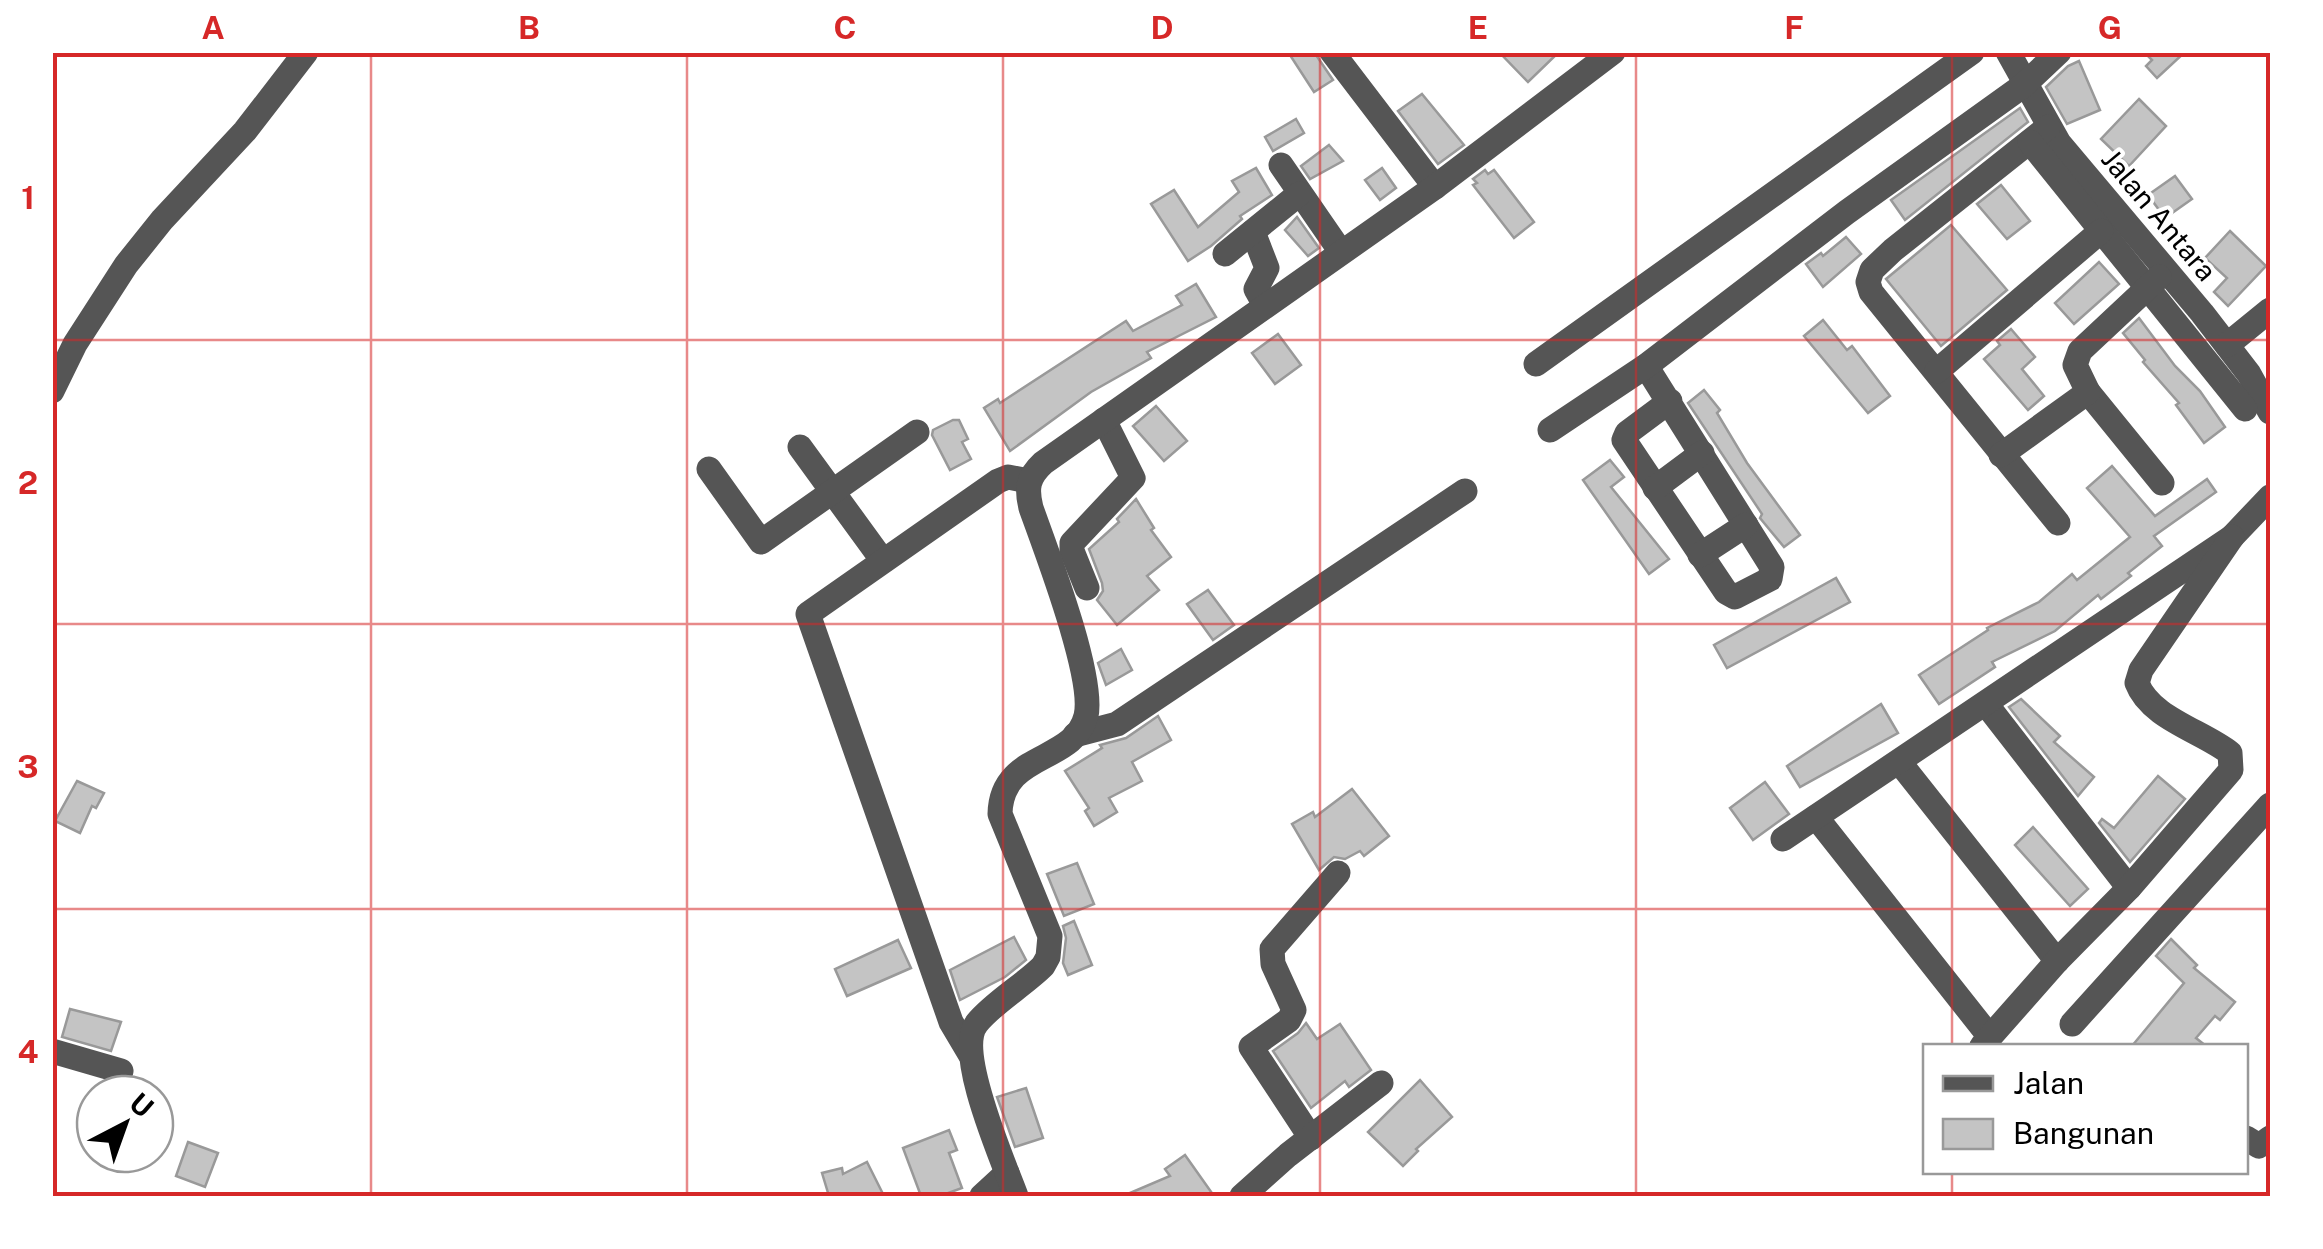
<svg xmlns="http://www.w3.org/2000/svg" width="2323" height="1249" font-family="'Public Sans',sans-serif">
	<rect width="100%" height="100%" fill="#fff"/>
	<g fill="#c4c4c4" stroke="#999" stroke-width="2.5">
		<path d="M1288,52H1314L1333,80L1314,92Z"/>
		<path d="M1499,52H1559L1528,82Z"/>
		<path d="M2144,52H2185L2157,78L2146,66L2152,60Z"/>
		<path d="M2079,61L2100,110L2067,124L2046,87L2068,66Z"/>
		<path d="M1422,94L1464,145L1438,164L1398,111Z"/>
		<path d="M2139,99L2166,126L2129,166L2101,139Z"/>
		<path d="M2020,108L2028,122L1905,220L1891,200Z"/>
		<path d="M1296,119L1304,133L1273,151L1265,137Z"/>
		<path d="M1329,145L1343,161L1310,179L1301,166Z"/>
		<path d="M1256,168L1272,195L1240,216L1242,219L1211,246L1188,261L1151,204L1174,190L1198,227L1239,192L1232,181Z"/>
		<path d="M1382,168L1396,188L1380,200L1365,180Z"/>
		<path d="M1485,170L1488,174L1494,170L1534,222L1514,238L1473,185L1477,183L1473,179Z"/>
		<path d="M2175,176L2192,199L2165,218L2148,195Z"/>
		<path d="M2001,185L2030,221L2007,239L1977,204Z"/>
		<path d="M1297,217L1319,248L1308,256L1285,230Z"/>
		<path d="M1951,225L2007,290L1941,346L1886,279Z"/>
		<path d="M2230,231L2266,266L2228,306L2214,292L2227,278L2205,258Z"/>
		<path d="M1846,237L1861,254L1823,287L1806,264L1821,253L1823,256Z"/>
		<path d="M2099,262L2119,284L2074,324L2055,303Z"/>
		<path d="M1196,284L1216,317L1147,352L1151,358L1091,392L1010,451L984,408L998,399L1000,403L1126,321L1133,331L1182,305L1176,296Z"/>
		<path d="M2139,318L2175,366L2200,391L2225,427L2204,443L2176,405L2179,403L2143,362L2145,360L2123,333Z"/>
		<path d="M1823,320L1847,350L1852,346L1890,396L1868,413L1804,336Z"/>
		<path d="M2011,329L2035,357L2022,369L2044,396L2028,410L1984,359L2000,345L1997,341Z"/>
		<path d="M1278,334L1301,365L1275,384L1252,353Z"/>
		<path d="M1704,390L1720,410L1717,413L1747,463L1800,535L1784,547L1760,518L1762,514L1688,403Z"/>
		<path d="M1156,406L1187,441L1164,461L1133,426Z"/>
		<path d="M953,420H959L968,439L962,442L971,459L950,470L932,435L933,430Z"/>
		<path d="M1610,460L1624,477L1611,487L1669,559L1649,574L1583,480Z"/>
		<path d="M2112,466L2155,516L2207,479L2216,492L2154,536L2162,546L2128,573L2131,576L2101,599L2098,595L2055,631L1992,662L1995,667L1939,704L1919,675L1988,630L1987,628L2039,602L2072,574L2077,580L2130,537L2087,488Z"/>
		<path d="M1136,499L1154,528L1151,530L1171,557L1147,576L1159,590L1117,625L1097,600L1103,591L1102,583L1089,549L1119,522L1117,519Z"/>
		<path d="M1836,578L1850,602L1727,668L1714,645Z"/>
		<path d="M1208,590L1234,625L1213,640L1187,604Z"/>
		<path d="M1121,649L1132,670L1106,685L1098,663Z"/>
		<path d="M2021,699L2060,736L2054,742L2094,777L2078,796L2009,707Z"/>
		<path d="M1881,704L1898,733L1800,787L1787,766Z"/>
		<path d="M1158,716L1171,740L1132,762L1142,781L1109,798L1117,812L1094,826L1085,811L1089,808L1065,771L1102,748L1100,745L1126,738Z"/>
		<path d="M2158,776L2185,799L2130,862L2099,823L2102,819L2114,828Z"/>
		<path d="M77,781L104,793L96,808L92,806L80,833L55,821Z"/>
		<path d="M1765,782L1789,814L1753,840L1730,808Z"/>
		<path d="M1352,789L1389,836L1364,856L1360,851L1345,859L1334,857L1319,870L1292,824L1313,812L1315,817Z"/>
		<path d="M2033,827L2088,889L2070,906L2015,845Z"/>
		<path d="M1077,863L1094,904L1064,916L1047,874Z"/>
		<path d="M1074,921L1092,965L1068,975L1063,963L1066,938L1063,926Z"/>
		<path d="M1014,937L1026,960L1005,977L960,1000L950,970Z"/>
		<path d="M2171,939L2197,965L2194,968L2235,1002L2220,1020L2215,1016L2196,1038L2206,1046H2132L2184,983L2156,956Z"/>
		<path d="M898,940L911,968L847,996L835,969Z"/>
		<path d="M70,1009L121,1022L111,1051L62,1037Z"/>
		<path d="M1306,1023L1317,1039L1340,1024L1371,1070L1349,1087L1345,1081L1311,1108L1273,1051L1298,1033Z"/>
		<path d="M1420,1080L1452,1117L1416,1149L1418,1151L1403,1166L1368,1132Z"/>
		<path d="M1026,1088L1043,1138L1015,1147L997,1097Z"/>
		<path d="M949,1130L957,1150L949,1153L962,1188L940,1196H921L903,1148Z"/>
		<path d="M188,1142L218,1153L205,1187L176,1176Z"/>
		<path d="M1185,1155L1214,1196H1123L1170,1176L1165,1169Z"/>
		<path d="M867,1162L884,1196H829L822,1173L842,1168L843,1174Z"/>
	</g>
	<g fill="none" stroke-linecap="round" stroke-linejoin="round">
		<g stroke="#555" stroke-width="25">
			<path d="M1332,52L1435,187"/>
			<path d="M2008,52L2059,143L2202,313L2249,374L2270,412"/>
			<path d="M2048,127L1893,250L1872,270L1868,282L1871,292L2058,523"/>
			<path d="M2030,142L2245,409"/>
			<path d="M1281,165L1341,252"/>
			<path d="M1253,232L1267,268L1256,289L1265,305"/>
			<path d="M1225,254L1299,194"/>
			<path d="M2227,345L2270,310"/>
			<path d="M1536,364L1972,52"/>
			<path d="M1646,366L1772,567L1770,579L1735,597L1726,592L1624,440L1627,433L1670,401"/>
			<path d="M1937,371L2101,231"/>
			<path d="M52,391L75,344L126,265L162,220L245,131L306,52"/>
			<path d="M2088,392L2162,483"/>
			<path d="M1550,430L1646,366L1847,212L2024,85L2059,52"/>
			<path d="M800,447L883,561"/>
			<path d="M2001,455L2088,392L2075,365L2080,351L2159,277"/>
			<path d="M709,469L761,542L917,432"/>
			<path d="M1655,488L1702,453"/>
			<path d="M1700,555L1746,525"/>
			<path d="M1087,588L1072,551V543L1133,478L1104,420"/>
			<path d="M1986,704L2129,888"/>
			<path d="M1075,735L1117,724L1465,491"/>
			<path d="M1900,763L2057,961"/>
			<path d="M1816,817L1990,1037"/>
			<path d="M1783,839L2232,537L2270,497"/>
			<path d="M2072,1024L2270,805"/>
			<path d="M1982,1046L2057,961L2129,888L2231,770L2230,753C2202,731 2150,718 2137,683L2141,670L2232,537"/>
			<path d="M52,1051L121,1071"/>
			<path d="M970,1054L951,1022L808,614L998,481L1008,477L1029,481"/>
			<path d="M1311,1138L1251,1047L1289,1020L1294,1010L1273,964L1272,949L1338,873"/>
			<path d="M2246,1138L2259,1146L2270,1138"/>
			<path d="M982,1196L1007,1173"/>
			<path d="M1016,1196C1004,1163 954,1051 977,1023C993,1003 1024,985 1043,966L1048,957L1050,936L1000,814C1001,751 1074,764 1086,716C1095,677 1046,550 1031,508C1026,488 1028,477 1043,463L1435,187L1613,52"/>
			<path d="M1242,1196L1288,1155L1381,1083"/>
		</g>
	</g>
	<path fill="none" stroke="#d62828" stroke-width="2.5" stroke-opacity="0.55" d="M371,52V1196M687,52V1196M1003,52V1196M1320,52V1196M1636,52V1196M1952,52V1046M52,340H2270M52,624H2270M52,909H2270M1952,1172V1196"/>
	<g text-anchor="middle" stroke-width="8" stroke-linejoin="round" paint-order="stroke">
		<g font-size="28" fill="#000" stroke="#fff">
			<text transform="translate(2159 215) rotate(50)" y="10">Jalan Antara</text>
		</g>
	</g>
	<rect width="2323" height="1249" fill="none" stroke="#ffffff" stroke-width="110"/>
	<rect x="1923" y="1044" width="325" height="130" fill="#ffffff" stroke="#999999" stroke-width="2.5"/>
	<rect x="1943" y="1076" width="50" height="15" fill="#555555" stroke="#999999" stroke-width="2.5"/>
	<text x="2013" y="1094" font-size="30" fill="#000000">Jalan</text>
	<rect x="1943" y="1119" width="50" height="30" fill="#c4c4c4" stroke="#999999" stroke-width="2.5"/>
	<text x="2013" y="1144" font-size="30" fill="#000000">Bangunan</text>
	<g transform="translate(125 1124) rotate(41)"><circle r="48" fill="#ffffff" stroke="#999999" stroke-width="2.5"/>
	<path d="M0-8L18 38L0 25L-18 38Z" fill="#000000"/>
	<text y="-15" font-size="28" font-weight="bold" text-anchor="middle" fill="#000000">U</text>
	</g>
	<rect x="55" y="55" width="2213" height="1139" fill="none" stroke="#d62828" stroke-width="4"/>
	<g font-size="32" text-anchor="middle" font-weight="bold" fill="#d62828">
		<text x="213" y="39">A</text>
		<text x="529" y="39">B</text>
		<text x="845" y="39">C</text>
		<text x="1162" y="39">D</text>
		<text x="1478" y="39">E</text>
		<text x="1794" y="39">F</text>
		<text x="2110" y="39">G</text>
		<text x="28" y="209">1</text>
		<text x="28" y="494">2</text>
		<text x="28" y="778">3</text>
		<text x="28" y="1063">4</text>
	</g>
</svg>
